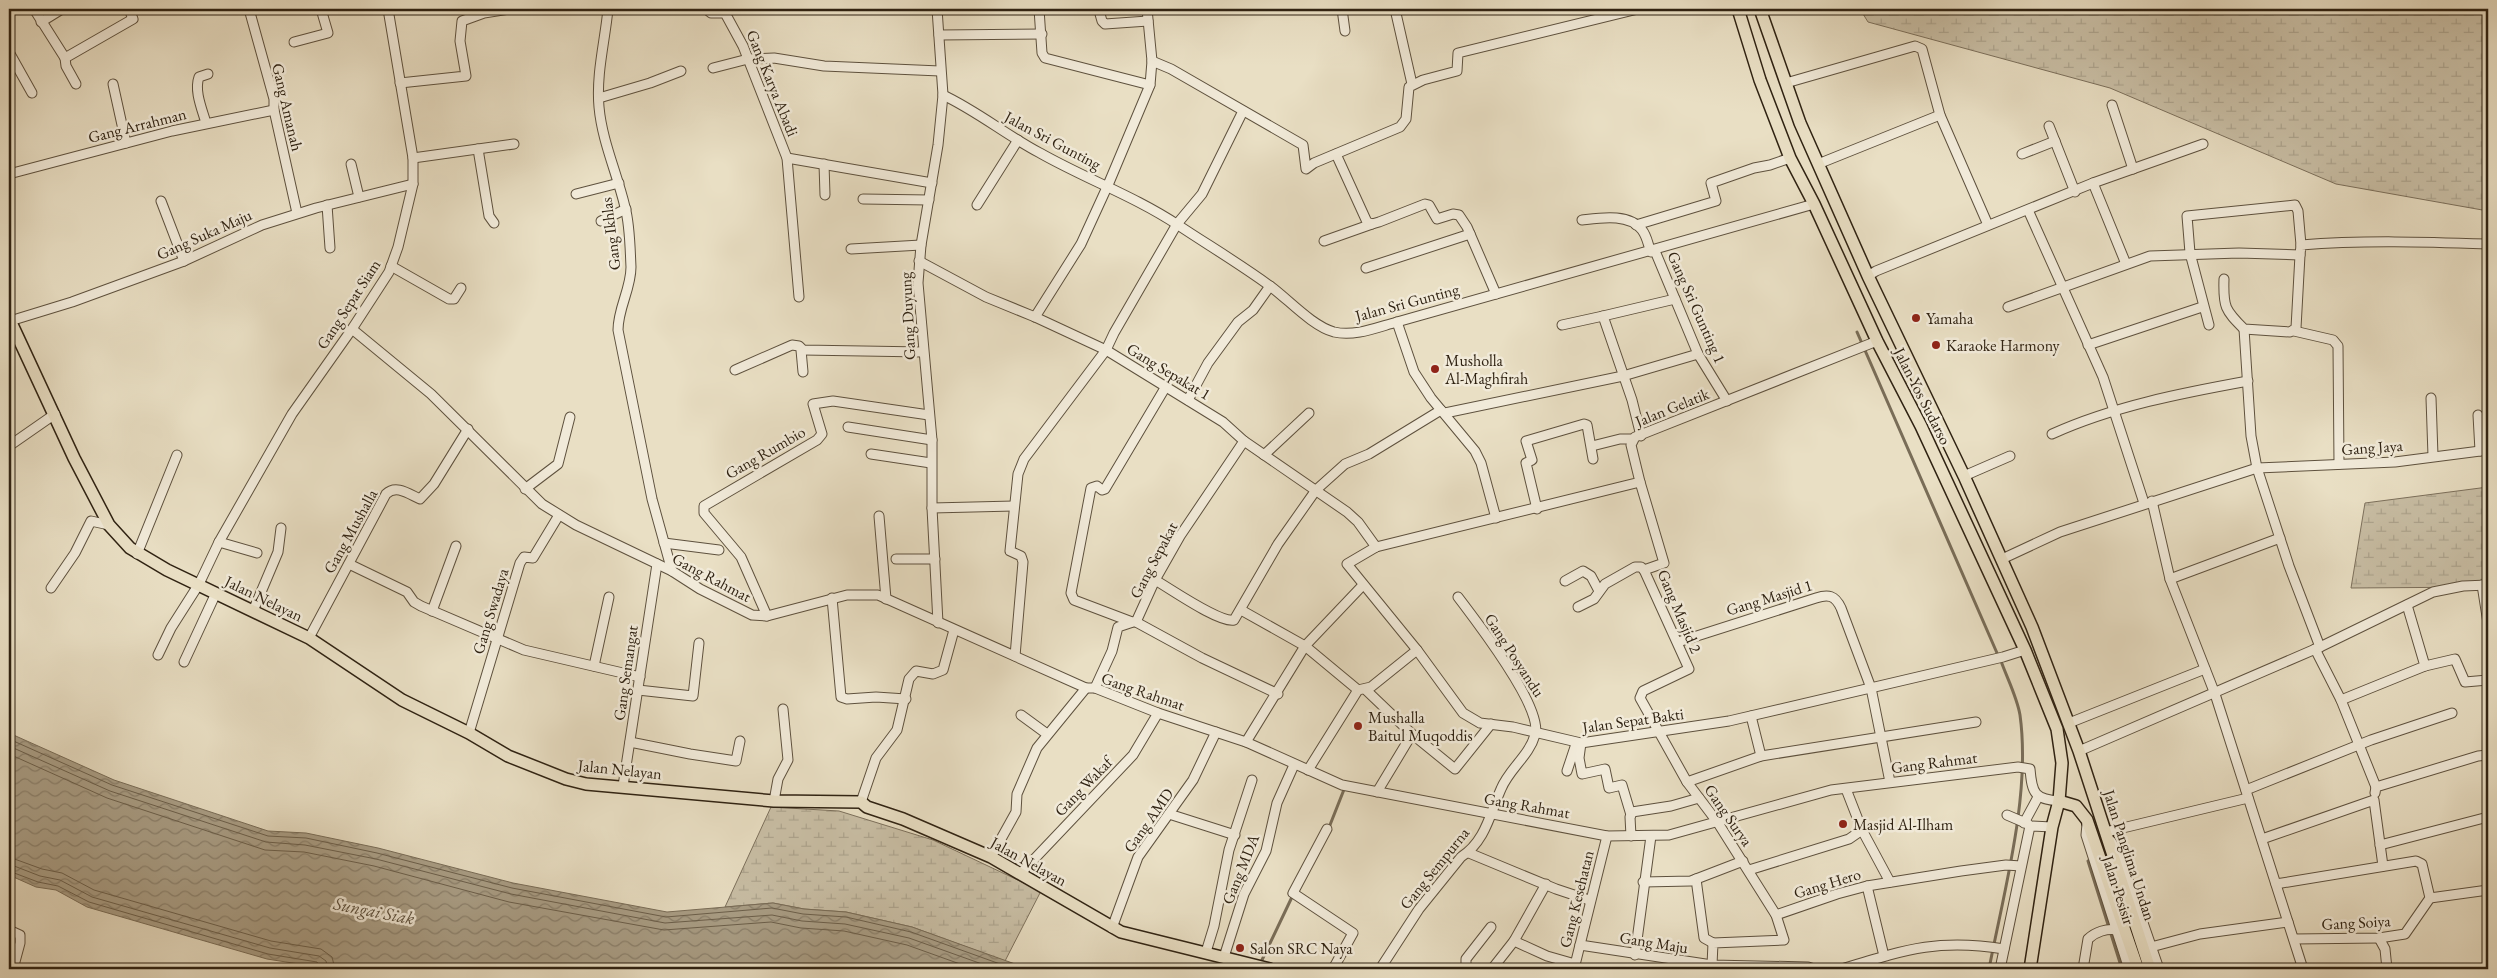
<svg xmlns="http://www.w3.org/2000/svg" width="2497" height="978" font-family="'EB Garamond',serif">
	<defs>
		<pattern id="wetland-marsh" width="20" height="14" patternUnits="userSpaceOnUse" patternTransform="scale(1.25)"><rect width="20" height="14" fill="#c9bfa6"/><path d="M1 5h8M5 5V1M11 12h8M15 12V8" fill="none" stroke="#ada48e"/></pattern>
		<pattern id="water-waves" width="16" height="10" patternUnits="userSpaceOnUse" patternTransform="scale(1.25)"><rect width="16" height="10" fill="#aa9f87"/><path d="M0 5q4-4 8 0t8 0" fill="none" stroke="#8b816d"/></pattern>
	</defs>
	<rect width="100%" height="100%" fill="#e9dfc4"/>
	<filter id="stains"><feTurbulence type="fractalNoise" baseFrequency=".004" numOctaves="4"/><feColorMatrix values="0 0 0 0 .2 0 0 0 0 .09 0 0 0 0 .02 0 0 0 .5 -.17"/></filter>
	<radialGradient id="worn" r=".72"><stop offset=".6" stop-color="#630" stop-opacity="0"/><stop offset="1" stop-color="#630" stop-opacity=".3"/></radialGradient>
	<g fill="url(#wetland-marsh)" stroke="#7c705c">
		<path d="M1860,9H2488V211L2336,184L2110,88L1868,22Z"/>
		<path d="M2488,487V587L2351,588L2365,503Z"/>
		<path d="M771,807L839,811L933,840L1041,891L1005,961L912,927L846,912L804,909L773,903L725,907Z"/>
	</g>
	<path fill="url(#water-waves)" stroke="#796d58" d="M9,733L114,780L268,831L306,833L378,848L513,883L667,912L773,903L804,909L846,912L912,927L1029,969H331L267,959L87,907L56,890L36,887L9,875Z"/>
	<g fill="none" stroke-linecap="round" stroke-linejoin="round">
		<g stroke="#6c604c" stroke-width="1">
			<path d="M9,739L112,785L268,836L306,838L377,853L512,888L666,917L772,908L803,914L846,917L911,932L1014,969"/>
			<path d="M9,746L110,791L266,842L305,845L376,859L511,894L665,923L772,915L802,921L845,924L909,938L996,969"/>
			<path d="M9,754L107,798L265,850L304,852L374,866L509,902L664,930L771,922L801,928L844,931L907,945L974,969"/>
			<path d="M9,857L42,869L62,873L94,890L271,941L321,949L332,957L335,969"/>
			<path d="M9,864L40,876L60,880L92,897L270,948L319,956L326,961L328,969"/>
			<path d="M9,871L38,882L58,886L89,902L268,954L317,962L321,969"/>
		</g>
		<g stroke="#796d58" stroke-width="3">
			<path d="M1857,332L1997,653"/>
			<path d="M1328,830L1345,787"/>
			<path d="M2088,861L2122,969"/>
			<path d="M1262,960L1292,897"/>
			<path d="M1989,969C2004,891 2031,795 2020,715C2017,697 2007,678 2001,661"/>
		</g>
		<defs>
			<g id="minor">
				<path d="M34,9L65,58L133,19L129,9"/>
				<path d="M249,9L274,99V110L297,213"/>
				<path d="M608,9C605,41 596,74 599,107C602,141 617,173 625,207C630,225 630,248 631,267C631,289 618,308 618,330L652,499L672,571"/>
				<path d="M706,9L711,13H725L743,46L787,158L799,297"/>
				<path d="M937,9L943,95L938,145L921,245L918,283L932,440V508L938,623"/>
				<path d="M1039,9L1042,53L1045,58L1150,85"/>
				<path d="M1342,9L1345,31"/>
				<path d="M1395,9L1412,84"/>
				<path d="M1100,14L1102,21L1105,24L1148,21"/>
				<path d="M41,22L62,9"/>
				<path d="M939,35L1042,34"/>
				<path d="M294,42L328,33L321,9"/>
				<path d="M9,52L32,93"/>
				<path d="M65,58L66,66L76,84"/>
				<path d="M1152,61L1171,69L1303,145L1306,169L1314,163L1400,127L1406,119L1409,87L1423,80L1457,71L1458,53L1638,9"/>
				<path d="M713,68L748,59L774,58L824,66L940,71"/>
				<path d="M400,83L466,76L460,41L462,21L484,13L510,9"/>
				<path d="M1786,83L1915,46L1922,49L1940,115L1988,225"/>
				<path d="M113,84L126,143"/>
				<path d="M943,95C977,111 1006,135 1040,153C1086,179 1134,196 1178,225C1208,245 1240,264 1270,286C1288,299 1312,326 1334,332C1355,337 1378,327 1397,322L1814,204"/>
				<path d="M599,98L650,83L681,71"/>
				<path d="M2112,105L2133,169"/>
				<path d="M206,123C202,109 194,91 199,77L208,74"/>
				<path d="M2049,126L2075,192"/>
				<path d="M478,149L489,216L494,223"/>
				<path d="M1336,154L1367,222L1372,224L1379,222L1425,204L1429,205L1437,219L1453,214L1459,215L1467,227L1496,294"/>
				<path d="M2022,154L2055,141"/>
				<path d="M413,158L514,144"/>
				<path d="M787,158L932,183"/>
				<path d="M351,164L359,197"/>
				<path d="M824,164L825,195"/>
				<path d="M1818,164L1940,115"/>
				<path d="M9,174L172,131L274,110"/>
				<path d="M2093,183L2126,264"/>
				<path d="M576,194L619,183"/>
				<path d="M863,199L929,200"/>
				<path d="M161,201L184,261"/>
				<path d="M327,205L330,248"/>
				<path d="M977,205L1018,140"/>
				<path d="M2028,210L2103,377L2144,503"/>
				<path d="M1582,220C1600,218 1629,213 1642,230C1647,236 1648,245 1651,252"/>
				<path d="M601,221L626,209"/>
				<path d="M1636,225L1716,201L1711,183L1754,168L1770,165L1790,158"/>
				<path d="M1324,241L1372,224"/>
				<path d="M851,249L921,245"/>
				<path d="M1655,251L1698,354L1727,401"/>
				<path d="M919,261L986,297L1035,317L1106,350L1223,422L1244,441L1347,512L1358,522L1376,547"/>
				<path d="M391,266L449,299H454L461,288"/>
				<path d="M1366,268L1470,234"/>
				<path d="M1868,276L1876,271L2093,183L2203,144"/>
				<path d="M2224,279C2223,307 2225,310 2244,329L2290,332L2296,328L2300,255"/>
				<path d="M2008,307L2150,256L2239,253L2300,255L2301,245C2363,240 2426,242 2488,244"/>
				<path d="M1035,317L1081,244L1108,185L1150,85L1152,61L1147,9"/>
				<path d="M10,321L72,302L184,261L262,225L316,208L413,184"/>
				<path d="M1397,322L1414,372L1431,398L1475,451L1481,463L1496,518"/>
				<path d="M1562,325L1603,316"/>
				<path d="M2209,325L2190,253L2187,216L2295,205L2298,211L2301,245"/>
				<path d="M352,329L431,394L542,504L576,525L672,571L700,589L752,615L767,616L847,595H878L1086,688H1095L1158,713L1246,742L1342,785L1607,836L1669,835L1831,790L2018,767L2030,769C2032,794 2035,799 2059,801"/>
				<path d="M2244,329L2251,436L2257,468L2289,566L2320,647"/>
				<path d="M2294,331L2333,340L2338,346L2339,464"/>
				<path d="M1877,341L1635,437L1631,445L1640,482L1376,547L1347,564L1417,650L1463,713L1480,723L1513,727L1581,743L1729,721L2003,657L2025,650"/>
				<path d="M2088,345L2202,307"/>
				<path d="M801,350L803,372"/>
				<path d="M735,370L792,345L799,346L803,350L923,352"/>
				<path d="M2431,398L2433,456"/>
				<path d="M1188,400L1208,363L1238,322L1253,310L1270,286"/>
				<path d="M1445,413L1623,376L1698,354"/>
				<path d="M2478,415L2480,451"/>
				<path d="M848,427L932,440"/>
				<path d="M2052,434C2114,406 2182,393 2248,381"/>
				<path d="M1641,436L1632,400L1603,316L1675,299"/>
				<path d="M9,446L55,414"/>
				<path d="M1592,446L1620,439H1633"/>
				<path d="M871,454L931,463"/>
				<path d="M1264,455L1309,413"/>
				<path d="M1964,476L2010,456"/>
				<path d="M1640,482L1664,563L1644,570L1689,669L1643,691L1640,698L1687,782L1718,823L1776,915L1784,940L1713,943L1712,965"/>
				<path d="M525,489L558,464L570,417"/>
				<path d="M2152,501L2170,579L2215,694L2303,969"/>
				<path d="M932,508L1014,506"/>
				<path d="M1537,509L1526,463L1532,460L1526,441L1584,424L1587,425L1593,459"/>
				<path d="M879,516L886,599"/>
				<path d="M219,542L257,553"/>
				<path d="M664,543L719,550"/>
				<path d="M137,554L177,455"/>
				<path d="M896,559H935"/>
				<path d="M2002,559L2060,532L2257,468L2395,462L2488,450"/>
				<path d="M349,564L407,592L414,602L421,606L524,650L640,677"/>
				<path d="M2170,579L2280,538"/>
				<path d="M1155,580C1171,589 1219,623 1234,620L1278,544L1316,490L1345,464L1369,454L1441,410"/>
				<path d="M1565,581L1583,571L1591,576L1599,591"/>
				<path d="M2482,585L2488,623"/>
				<path d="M51,588L75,553L91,521L109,525"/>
				<path d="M832,598L841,697L847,699L876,697L906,699"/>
				<path d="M1578,607L1594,599L1605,584L1635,567H1641L1644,570"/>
				<path d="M1241,610L1305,646L1358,690"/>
				<path d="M253,611L278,552L281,528"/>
				<path d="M432,611L456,546"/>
				<path d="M767,616L741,557L704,513V506L817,440L822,434L813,404L833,401L929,415"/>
				<path d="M1132,622L1074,600L1071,593L1091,488L1097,486L1102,490L1105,489L1165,388"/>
				<path d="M1136,622L1155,580L1180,536L1244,441"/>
				<path d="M1136,622L1202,658L1278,694"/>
				<path d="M309,638L386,494C396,484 409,494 420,499L434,484L468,429"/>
				<path d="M1678,642L1816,598C1828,594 1835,595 1841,608L1871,688L1890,782"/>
				<path d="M2315,649L2341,700L2376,787"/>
				<path d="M158,655L171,628L199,584L219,542L292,414L352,329L389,272L398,247L413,184V158L388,9"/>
				<path d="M1015,656L1023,562L1021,556L1010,551L1018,474L1024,459L1106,350L1114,333L1177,224L1202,194L1243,111"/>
				<path d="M184,662L216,593"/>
				<path d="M594,666L609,597"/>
				<path d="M2425,666L2455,659L2465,682L2488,680"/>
				<path d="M1095,688L1112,651L1118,627L1133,622"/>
				<path d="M638,690L693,696L699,643"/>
				<path d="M1366,690L1412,734L1377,792"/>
				<path d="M2341,700L2425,666L2407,605"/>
				<path d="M1021,715L1047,734"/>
				<path d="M1751,716L1761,756"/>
				<path d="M2069,723L2205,669"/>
				<path d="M469,733L520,563L524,557L533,558L559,515"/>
				<path d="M1412,734L1455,769L1491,724"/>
				<path d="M630,742L690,754L736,761L740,741"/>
				<path d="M1246,742L1305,646L1363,585"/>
				<path d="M1581,743L1579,758L1582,774L1605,769L1609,788L1622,785L1631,815"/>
				<path d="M2079,751L2320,647L2433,592L2463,586L2488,585"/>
				<path d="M1308,770L1358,690L1371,687L1417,650"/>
				<path d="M1567,771L1576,744"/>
				<path d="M1687,782L1761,756L1976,722"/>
				<path d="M623,786L657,564"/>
				<path d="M1846,789L1862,830"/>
				<path d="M2246,790L2371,740L2452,713"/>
				<path d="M2375,793L2376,787L2478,756L2488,755"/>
				<path d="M774,801L778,779L788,760L783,709"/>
				<path d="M861,802L876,758L897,730L909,679L916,671L933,674L943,670L954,630"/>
				<path d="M1169,814L1235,835"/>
				<path d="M2007,815L2028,824"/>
				<path d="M2024,823L2038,797"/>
				<path d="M2087,824L2086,835L2129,969"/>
				<path d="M1327,829L1293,893L1353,933L1333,969"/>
				<path d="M2106,832L2248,798"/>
				<path d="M1631,836L1630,817L1632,812L1671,806L1699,798"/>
				<path d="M2262,839L2374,800L2383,866"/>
				<path d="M2111,841L2121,859L2159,969"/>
				<path d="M2380,845L2488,817"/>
				<path d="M1469,853L1556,889L1589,900"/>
				<path d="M991,857L1016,812L1017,794L1037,748L1086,688"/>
				<path d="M1749,870L1849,839L1862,830L1890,882"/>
				<path d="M1021,873L1133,755L1158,713"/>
				<path d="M1696,879L1704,938L1713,943"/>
				<path d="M1643,882L1691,881L1743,861"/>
				<path d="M2276,884L2416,861L2422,864L2430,898L2405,934L2379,938L2294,939"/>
				<path d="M1867,886L1884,956"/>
				<path d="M2430,898L2488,890"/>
				<path d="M1776,915L1837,894L1867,886L1961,871L2006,865L2021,866"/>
				<path d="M1112,928L1138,857L1193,780L1216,732"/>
				<path d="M9,930L20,935V943L13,969"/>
				<path d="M2379,938L2385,949L2387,969"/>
				<path d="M1514,941L1547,956L1575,964"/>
				<path d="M1580,945L1712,965L1808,967L1814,969"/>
				<path d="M2151,947L2200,934L2288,922"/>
				<path d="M1206,952L1214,926L1229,850L1252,780"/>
				<path d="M1635,955L1651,836"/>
				<path d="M1224,957L1244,894L1266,851L1277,803L1294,765"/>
				<path d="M1380,969L1419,909L1461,857C1485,842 1490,814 1501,789C1509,769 1529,756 1535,735C1544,708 1476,621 1458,597"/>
				<path d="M1466,969V959L1491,927"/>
				<path d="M1492,969L1514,941L1546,884"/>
				<path d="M1574,969L1607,836"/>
				<path d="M1842,969C1904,950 1938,938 2004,949"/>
				<path d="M2000,969L2030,826L2052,827"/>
				<path d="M2083,969L2088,939C2095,932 2107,928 2117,930"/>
			</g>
			<g id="major">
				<path d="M1738,9L1760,80L1790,158L1814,204L1877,341L1921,426L2025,650L2057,729L2062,763L2059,801L2052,827L2030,969"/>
				<path d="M1760,9L1800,123L1868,276L1964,476L2032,627L2079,751L2150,969"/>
				<path d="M9,318L74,458L109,525L130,548L167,570L309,638L402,700L469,733L508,756L566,779L586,784L774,801L861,802L867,807L903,819L991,857L1121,932L1270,969"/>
				<path d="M2059,801L2076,806L2087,820L2138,969"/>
			</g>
		</defs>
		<use href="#minor" stroke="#5e513e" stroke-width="11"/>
		<use href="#major" stroke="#2f2212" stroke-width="14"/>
		<use href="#minor" stroke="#f1ead9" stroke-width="9"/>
		<use href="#major" stroke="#e9dfc4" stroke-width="11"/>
	</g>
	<g fill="#8f2418" stroke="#f1ead9" stroke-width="2">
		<circle cx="1916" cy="318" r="5"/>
		<circle cx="1936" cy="345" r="5"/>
		<circle cx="1435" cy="369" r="5"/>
		<circle cx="1358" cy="726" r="5"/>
		<circle cx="1843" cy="824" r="5"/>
		<circle cx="1240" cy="948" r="5"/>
	</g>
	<g text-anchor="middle" stroke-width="5" stroke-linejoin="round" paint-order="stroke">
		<g font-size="16" fill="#2f2212" stroke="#f1ead9">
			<text transform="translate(773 83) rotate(68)" y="6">Gang Karya Abadi</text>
			<text transform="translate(288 107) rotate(77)" y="6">Gang Amanah</text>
			<text transform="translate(137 125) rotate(-14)" y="6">Gang Arrahman</text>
			<text transform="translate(1053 140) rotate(28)" y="6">Jalan Sri Gunting</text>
			<text transform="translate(204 234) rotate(-24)" y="6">Gang Suka Maju</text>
			<text transform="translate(610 234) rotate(-97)" y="6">Gang Ikhlas</text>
			<text transform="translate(1407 302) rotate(-15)" y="6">Jalan Sri Gunting</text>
			<text transform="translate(348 304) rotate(-57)" y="6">Gang Sepat Siam</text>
			<text transform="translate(1697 307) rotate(66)" y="6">Gang Sri Gunting 1</text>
			<text transform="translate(907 316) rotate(-93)" y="6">Gang Duyung</text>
			<text transform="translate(1169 371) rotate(31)" y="6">Gang Sepakat 1</text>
			<text transform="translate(1923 396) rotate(63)" y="6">Jalan Yos Sudarso</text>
			<text transform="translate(1672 407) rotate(-22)" y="6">Jalan Gelatik</text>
			<text transform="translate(2372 447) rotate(-4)" y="6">Gang Jaya</text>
			<text transform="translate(765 452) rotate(-30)" y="6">Gang Rumbio</text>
			<text transform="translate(350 531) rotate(-61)" y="6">Gang Mushalla</text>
			<text transform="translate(1153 560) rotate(-62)" y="6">Gang Sepakat</text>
			<text transform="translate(712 577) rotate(28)" y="6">Gang Rahmat</text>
			<text transform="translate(1769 597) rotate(-17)" y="6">Gang Masjid 1</text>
			<text transform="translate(264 598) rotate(26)" y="6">Jalan Nelayan</text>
			<text transform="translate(490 611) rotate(-73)" y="6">Gang Swadaya</text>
			<text transform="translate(1680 611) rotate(67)" y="6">Gang Masjid 2</text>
			<text transform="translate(1515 655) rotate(57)" y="6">Gang Posyandu</text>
			<text transform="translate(625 673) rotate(-82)" y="6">Gang Semangat</text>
			<text transform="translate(1143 691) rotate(19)" y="6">Gang Rahmat</text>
			<text transform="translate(1633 720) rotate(-8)" y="6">Jalan Sepat Bakti</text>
			<text transform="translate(1934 762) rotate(-7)" y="6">Gang Rahmat</text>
			<text transform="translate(620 769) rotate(6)" y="6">Jalan Nelayan</text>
			<text transform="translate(1083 786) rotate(-46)" y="6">Gang Wakaf</text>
			<text transform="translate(1527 805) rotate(10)" y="6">Gang Rahmat</text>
			<text transform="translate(1729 815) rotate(55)" y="6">Gang Surya</text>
			<text transform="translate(1148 820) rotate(-55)" y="6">Gang AMD</text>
			<text transform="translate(2130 855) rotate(72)" y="6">Jalan Panglima Undan</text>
			<text transform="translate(1029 861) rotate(29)" y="6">Jalan Nelayan</text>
			<text transform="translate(1434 868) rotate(-51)" y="6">Gang Sempurna</text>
			<text transform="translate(1240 869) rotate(-68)" y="6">Gang MDA</text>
			<text transform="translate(1827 883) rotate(-17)" y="6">Gang Hero</text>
			<text transform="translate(2119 890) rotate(72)" y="6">Jalan Pesisir</text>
			<text transform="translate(1576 899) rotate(-76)" y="6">Gang Kesehatan</text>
			<text transform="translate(2356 922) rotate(-3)" y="6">Gang Soiya</text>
			<text transform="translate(1654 942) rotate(9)" y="6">Gang Maju</text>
		</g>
		<g font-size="16" fill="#2f2212" stroke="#f1ead9" text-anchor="start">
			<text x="1926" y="324">Yamaha</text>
			<text x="1946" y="351">Karaoke Harmony</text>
			<text x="1445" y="366">Musholla<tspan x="1445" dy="18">Al-Maghfirah</tspan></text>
			<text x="1368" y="723">Mushalla<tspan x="1368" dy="18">Baitul Muqoddis</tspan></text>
			<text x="1853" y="830">Masjid Al-Ilham</text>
			<text x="1250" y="954">Salon SRC Naya</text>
		</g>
		<g font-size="18" font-style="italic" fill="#5a4e3b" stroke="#f1ead9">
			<text transform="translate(374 911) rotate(11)" y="6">Sungai Siak</text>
		</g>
	</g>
	<rect width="2497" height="978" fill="none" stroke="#e9dfc4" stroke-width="30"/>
	<rect x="10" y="10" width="2477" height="958" fill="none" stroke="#2f2212" stroke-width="2.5"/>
	<rect x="15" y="15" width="2467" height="948" fill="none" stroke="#2f2212"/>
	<rect width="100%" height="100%" filter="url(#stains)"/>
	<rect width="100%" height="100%" fill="url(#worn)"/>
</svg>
